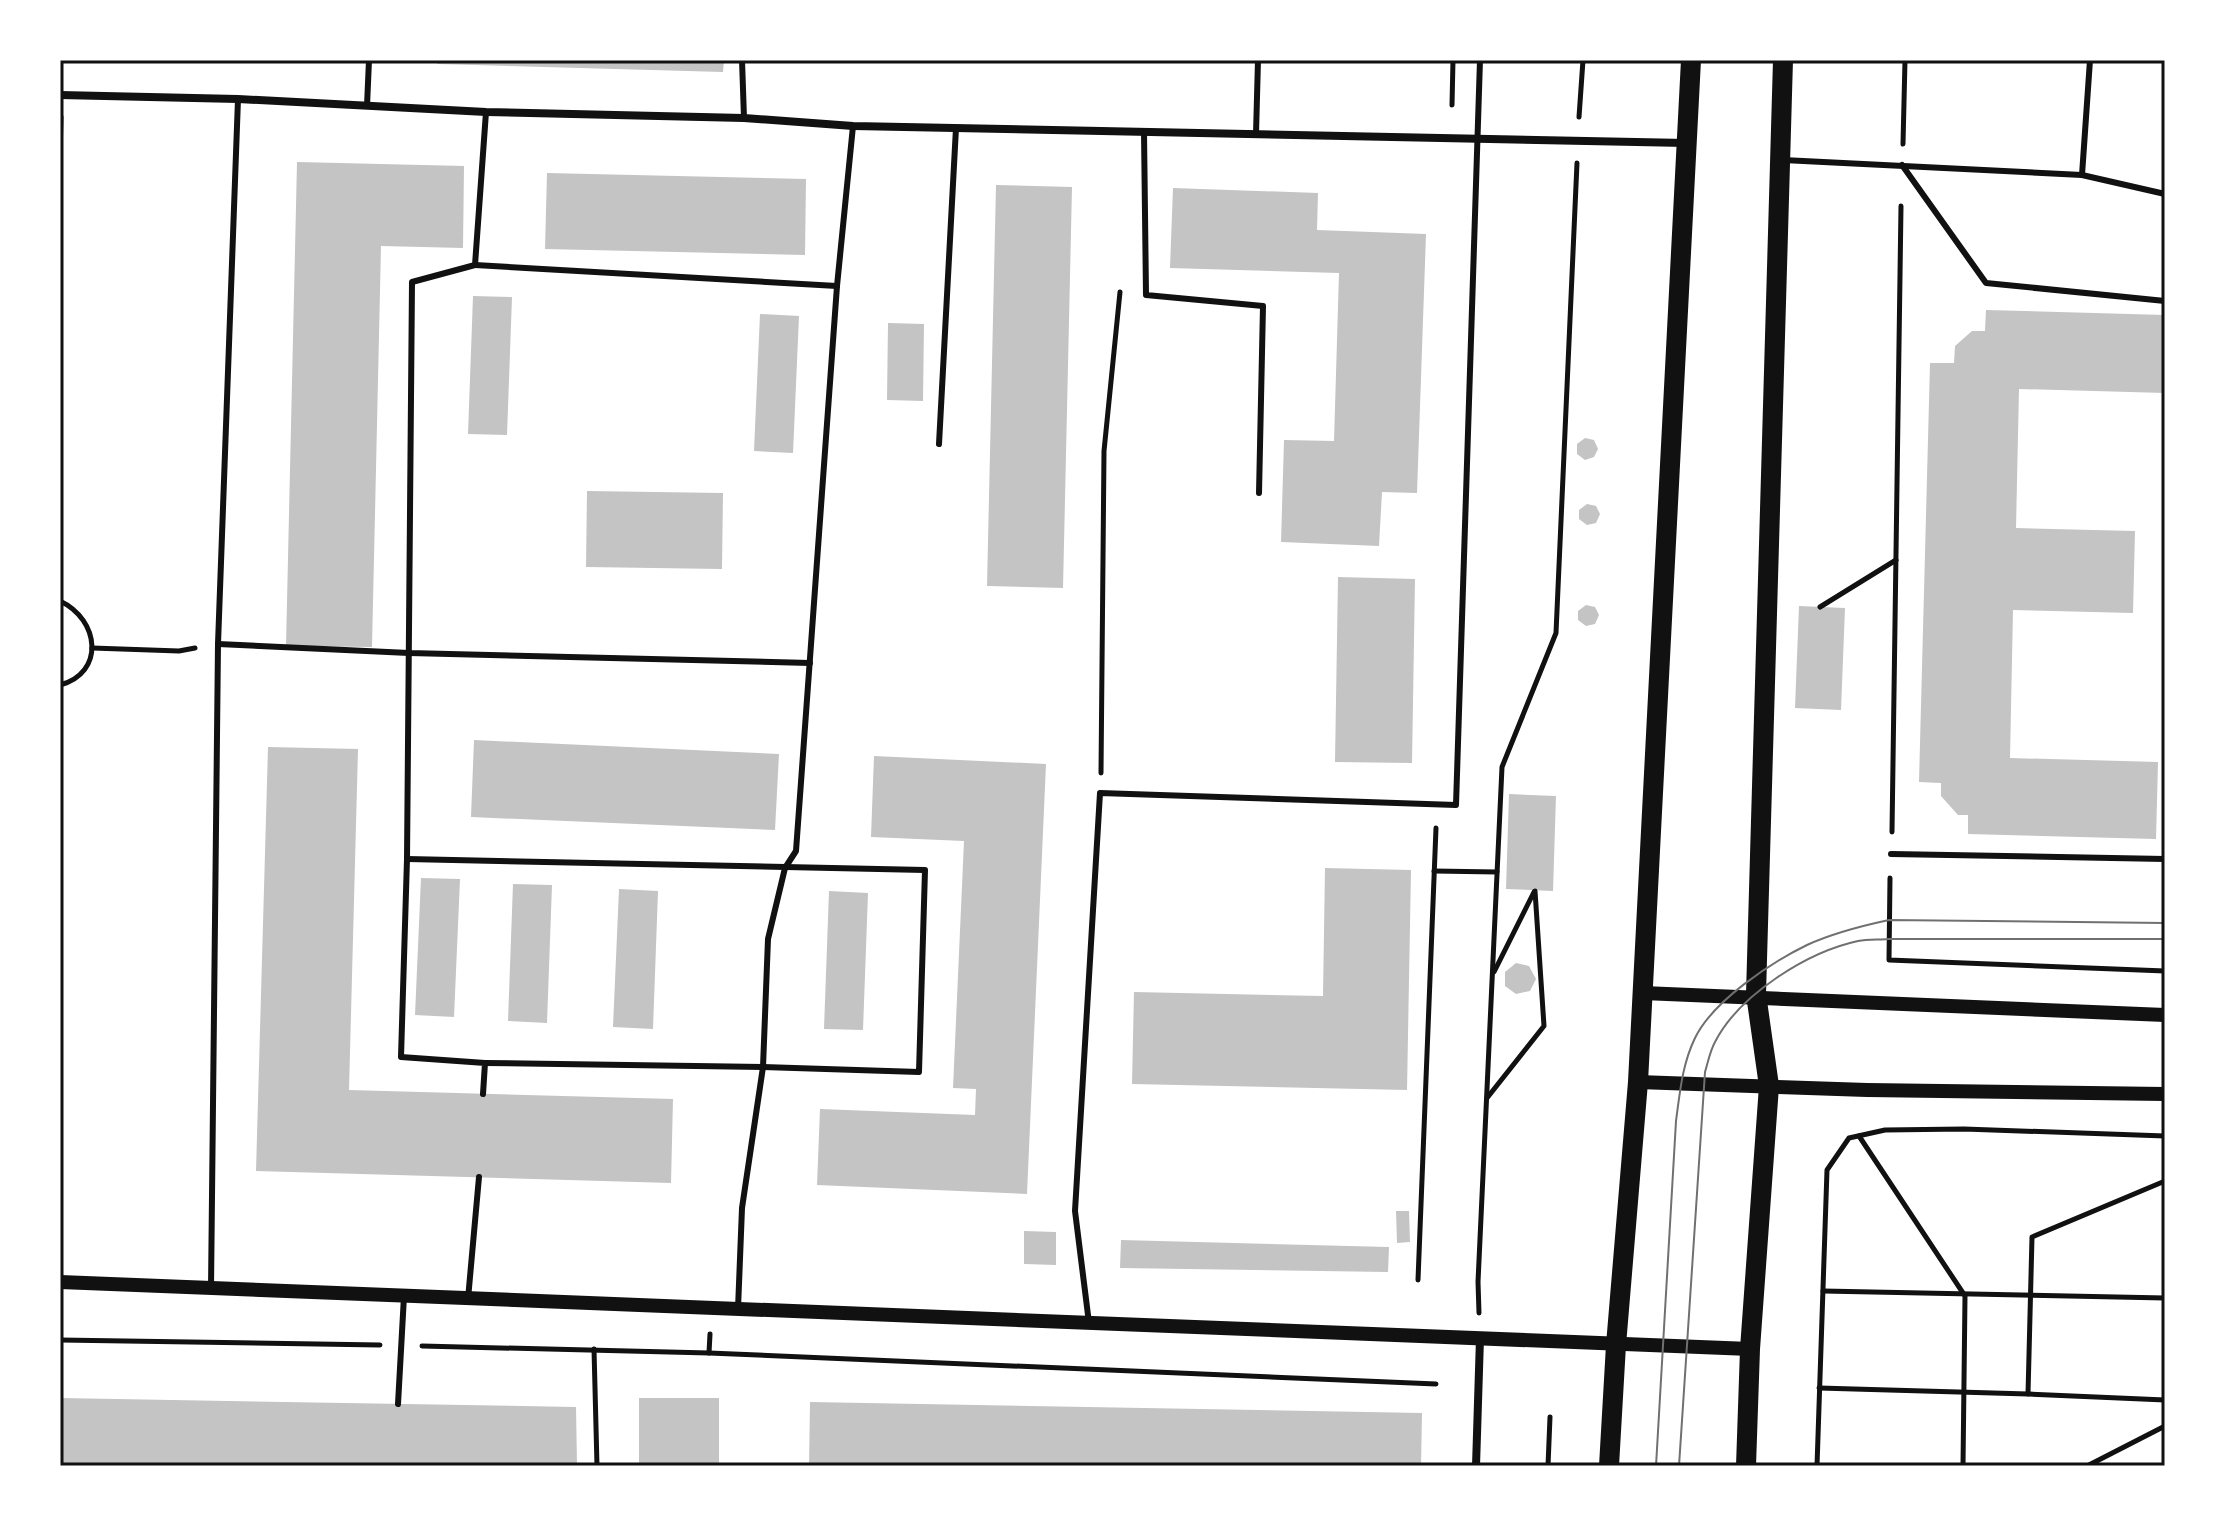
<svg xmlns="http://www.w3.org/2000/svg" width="2225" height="1526" font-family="Commissioner,sans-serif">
	<rect width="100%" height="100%" fill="#fff"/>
	<g fill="#c4c4c4">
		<path d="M438,60H724L723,72L437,64Z"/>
		<path d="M297,162L464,166L463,248L381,246L372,647L286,646Z"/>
		<path d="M547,173L806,179L805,255L545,249Z"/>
		<path d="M996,185L1072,187L1063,588L987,586Z"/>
		<path d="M1173,188L1318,193L1317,230L1426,234L1417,493L1382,492L1379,546L1281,542L1284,440L1334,441L1339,273L1170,268Z"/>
		<path d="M473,296L512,297L507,435L468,434Z"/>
		<path d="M1986,310L2165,315V393L2019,389L2016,528L2135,531L2133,613L2013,610L2010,758L2158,762L2156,839L1968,834V815H1958L1941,796V783L1919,782L1930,363H1954L1955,346L1972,331H1985Z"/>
		<path d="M760,314L799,316L793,453L754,451Z"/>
		<path d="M888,323L924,324L923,401L887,400Z"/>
		<path d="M1585,438L1594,440L1598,449L1594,457L1585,460L1577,454V444Z"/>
		<path d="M587,491L723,493L722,569L586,567Z"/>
		<path d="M1587,504L1596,506L1600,514L1596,523L1587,525L1579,519V510Z"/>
		<path d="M1338,577L1415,579L1412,763L1335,762Z"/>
		<path d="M1586,605L1595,607L1599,615L1595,624L1586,626L1578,620V611Z"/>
		<path d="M1799,606L1845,608L1841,710L1795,708Z"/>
		<path d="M474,740L779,754L775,830L471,817Z"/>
		<path d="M268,747L358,749L349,1090L673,1099L671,1183L256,1171Z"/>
		<path d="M874,756L1046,764L1027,1194L817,1185L820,1109L975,1115L976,1089L953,1088L964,841L871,837Z"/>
		<path d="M1509,794L1556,796L1553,891L1506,889Z"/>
		<path d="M1325,868L1411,870L1407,1090L1132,1084L1134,992L1323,996Z"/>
		<path d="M421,878L460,879L454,1017L415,1015Z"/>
		<path d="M513,884L552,885L547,1023L508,1021Z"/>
		<path d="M619,889L658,891L653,1029L613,1027Z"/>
		<path d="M829,891L868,893L863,1030L824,1029Z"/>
		<path d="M1516,963L1529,966L1536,979L1530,991L1516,994L1505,986V972Z"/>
		<path d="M1396,1211H1409L1410,1242L1397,1243Z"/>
		<path d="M1024,1231L1056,1232V1265L1024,1264Z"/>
		<path d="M1121,1240L1389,1247L1388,1272L1120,1268Z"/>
		<path d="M60,1398L576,1407L577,1466H60Z"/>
		<rect x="639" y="1398" width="80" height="68"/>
		<path d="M810,1402L1422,1413L1421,1466H809Z"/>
	</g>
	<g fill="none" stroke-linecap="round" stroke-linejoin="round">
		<g stroke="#111" stroke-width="5">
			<path d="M1452,105L1453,60"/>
			<path d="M1579,117L1583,60"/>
			<path d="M1903,144L1905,60"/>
			<path d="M60,156L61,117"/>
			<path d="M60,601C100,620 105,673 60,685"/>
			<path d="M1820,607L1896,560"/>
			<path d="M92,648L179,651L195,648"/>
			<path d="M1101,773L1104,451L1120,292"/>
			<path d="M1892,832L1901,206"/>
			<path d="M1434,871L1497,872"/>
			<path d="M1890,878L1889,960L2165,971"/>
			<path d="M1494,972L1534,892"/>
			<path d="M1487,1098L1544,1026L1535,891"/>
			<path d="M1859,1136L1965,1296L1963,1466"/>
			<path d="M1418,1280L1436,828"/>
			<path d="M1823,1291L2165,1298"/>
			<path d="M1479,1313L1478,1282L1502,767L1556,633L1577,163"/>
			<path d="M60,1340L380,1345"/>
			<path d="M422,1346L709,1353L1436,1384"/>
			<path d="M594,1349L597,1466"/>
			<path d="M709,1353L710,1334"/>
			<path d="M1819,1388L2028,1394L2032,1237L2165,1181"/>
			<path d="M2028,1394L2165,1400"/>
			<path d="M1548,1466L1550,1417"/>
			<path d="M1817,1466L1827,1170L1849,1138L1885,1130L1964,1129L2165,1136"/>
			<path d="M2087,1466L2165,1426"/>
		</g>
		<g stroke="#111" stroke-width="6">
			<path d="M742,60L744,118"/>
			<path d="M367,106L369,60"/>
			<path d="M1144,132L1146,295L1263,306L1259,493"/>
			<path d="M1256,134L1258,60"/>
			<path d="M1783,160L2082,175L2165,194"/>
			<path d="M1902,165L1986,283L2165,301"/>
			<path d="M2082,175L2090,60"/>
			<path d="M475,265L837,286"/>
			<path d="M939,444L956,128"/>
			<path d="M218,644L409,653L810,663"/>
			<path d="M1891,854L2165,859"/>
			<path d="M407,859L925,870L919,1072L763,1067L485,1063"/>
			<path d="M483,1094L485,1063L401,1057L407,859L412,282L475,265L486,112"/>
			<path d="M211,1288L218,644L238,99"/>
			<path d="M468,1299L479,1177"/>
			<path d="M738,1309L742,1208L763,1067L768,939L785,868L796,851L837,286L853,126"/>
			<path d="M1089,1323L1075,1211L1100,793L1456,805L1480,60"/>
			<path d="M398,1404L404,1296"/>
		</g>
		<g stroke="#111" stroke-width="8">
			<path d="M60,95L238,99L486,112L744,118L853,126L1686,143"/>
			<path d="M1476,1466L1480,1338"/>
		</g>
		<g stroke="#111" stroke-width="14">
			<path d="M1643,993L2165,1015"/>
			<path d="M1638,1082L1867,1090L2165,1094"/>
			<path d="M60,1282L1750,1349"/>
		</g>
		<g stroke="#111" stroke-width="20">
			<path d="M1609,1466L1616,1345L1638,1082L1691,60"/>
			<path d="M1746,1466L1750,1349L1769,1086L1756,994L1783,60"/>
		</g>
		<g stroke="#707070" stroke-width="2">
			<path d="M1656,1466L1676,1121C1680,1092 1682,1065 1695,1038C1713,1001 1770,963 1807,945C1833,933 1861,926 1889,920L2165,923"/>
			<path d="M1679,1466L1705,1072C1708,1062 1710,1051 1715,1042C1739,995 1807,952 1858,941C1868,939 1879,940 1889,939H2165"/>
		</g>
	</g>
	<rect width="2225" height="1526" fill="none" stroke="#ffffff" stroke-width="124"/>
	<rect x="62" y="62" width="2101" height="1402" fill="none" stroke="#111" stroke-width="3"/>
</svg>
